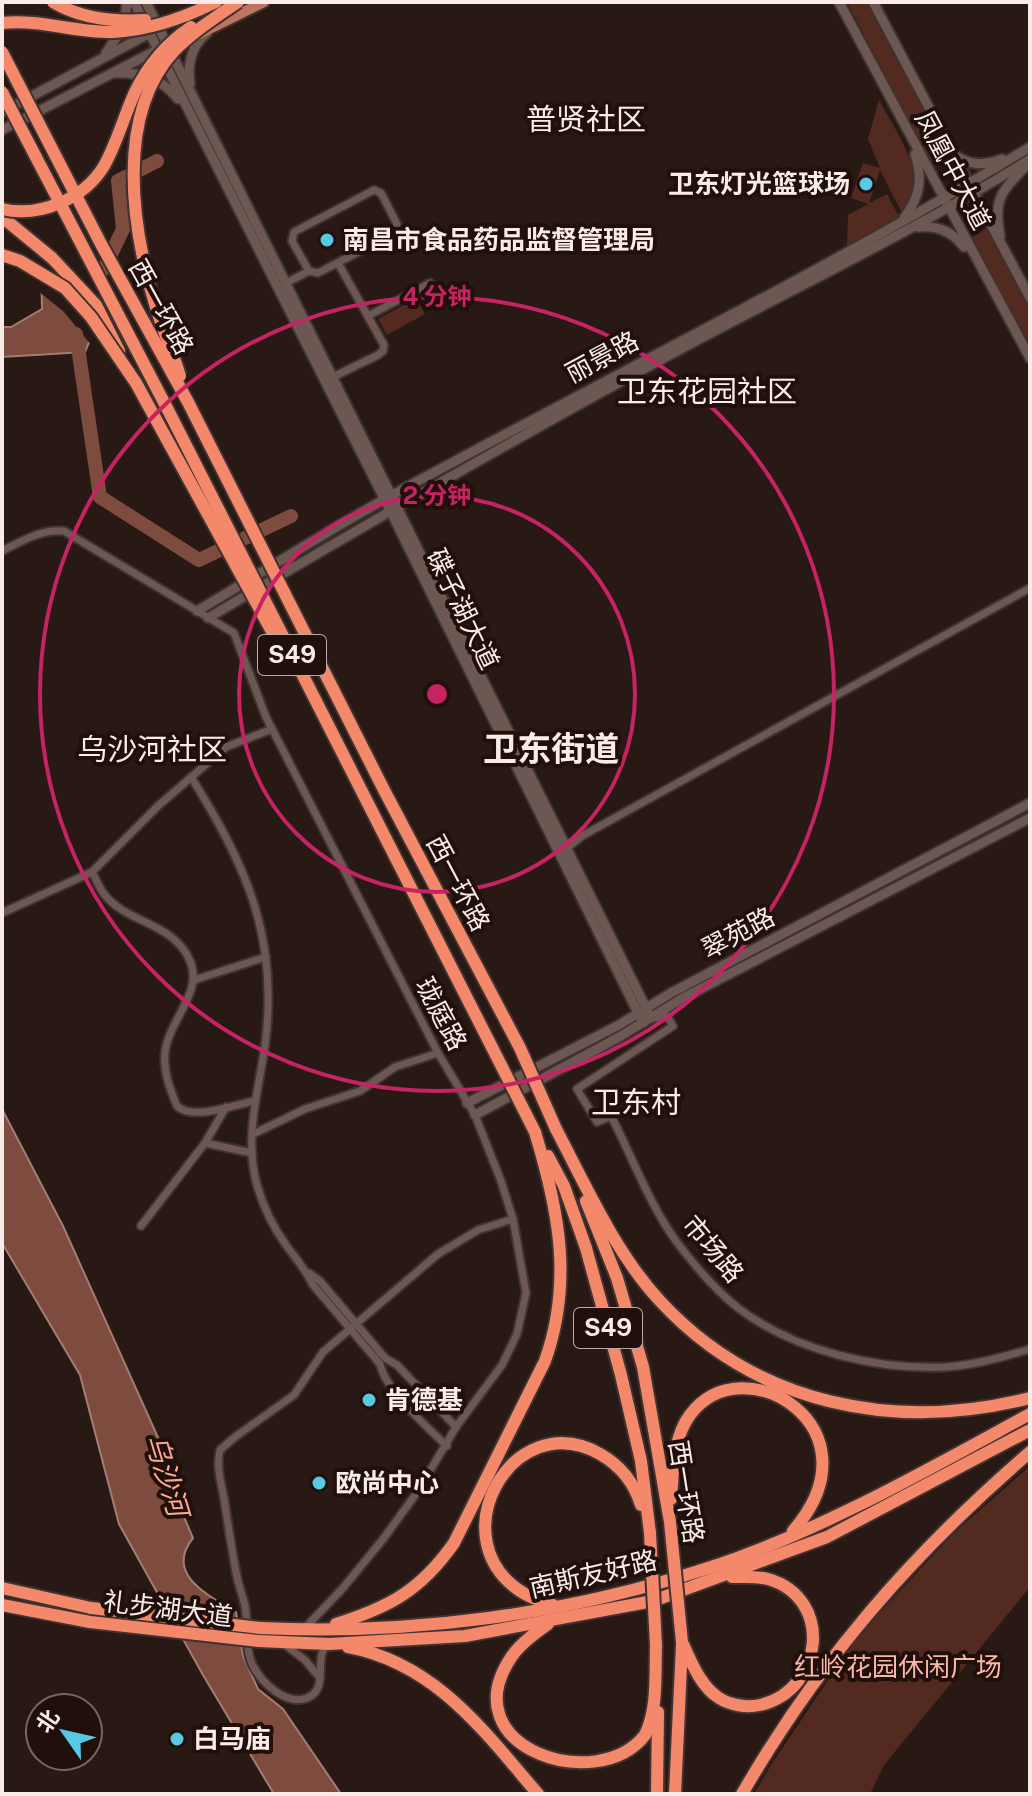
<svg xmlns="http://www.w3.org/2000/svg" width="1032" height="1796" font-family="'Public Sans','Noto Sans SC',sans-serif">
	<rect width="100%" height="100%" fill="#291914"/>
	<g fill="#522a20">
		<path d="M847,2H868L949,158L933,167Z"/>
		<path d="M879,100C891,123 924,170 913,195C910,201 904,206 901,211L880,170L869,203L887,194L899,217L847,246L848,215L868,204L851,198L863,163L880,168L868,139Z"/>
		<path d="M987,228L1030,306V344L971,238Z"/>
		<path d="M416,298L425,314L387,335L378,319Z"/>
		<path d="M1030,1466V1587L884,1765L870,1794H754L771,1765L857,1637L954,1533Z"/>
	</g>
	<g fill="#7e4c3f" stroke="#a37c72" stroke-width="2">
		<path d="M123,262L85,352L2,357V327H11L42,309L41,263Z"/>
		<path d="M2,1109L63,1226L178,1482L176,1498L193,1538C164,1574 208,1595 236,1612L243,1656L258,1689L283,1709L341,1794H274L203,1675L119,1524L80,1375L2,1243Z"/>
	</g>
	<path fill="#291914" d="M123,258L126,263L92,346L63,311L38,291L37,263L41,259Z"/>
	<g fill="none" stroke-linecap="round" stroke-linejoin="round">
		<g stroke="#7e4c3f" stroke-width="14">
			<path d="M104,269L123,229L118,181L157,161"/>
			<path d="M76,334L100,497L199,560L291,516"/>
		</g>
		<defs>
			<g id="street">
				<path d="M286,283L309,271L292,241L294,232L374,190L381,193L397,224L391,235L318,273L309,271"/>
				<path d="M368,316L430,283"/>
				<path d="M333,377L378,355L383,351L384,345L338,263"/>
				<path d="M2,551C22,541 41,529 64,531L234,633L266,717L438,1053L475,1115L501,1181L513,1219L526,1293L517,1334L502,1365L456,1427L418,1491L384,1538L343,1588L305,1628"/>
				<path d="M191,777C247,866 279,939 265,1046C258,1093 244,1138 257,1185C263,1206 273,1227 286,1245C296,1259 306,1270 313,1285L380,1364C386,1391 426,1426 447,1446"/>
				<path d="M567,848L582,836L1030,588"/>
				<path d="M92,872C96,879 99,887 104,894C127,924 174,922 190,961C204,992 168,1021 165,1053C163,1071 170,1089 177,1106C192,1121 234,1105 254,1101"/>
				<path d="M2,913L92,872L158,806L226,747L272,729"/>
				<path d="M194,980L266,957"/>
				<path d="M654,1018L667,1016L673,1026L577,1089L597,1122L611,1116C632,1156 649,1204 676,1241C694,1265 714,1289 738,1308C795,1351 876,1370 946,1367C975,1365 1003,1357 1030,1349"/>
				<path d="M253,1134L305,1109L360,1091L395,1067L438,1053"/>
				<path d="M205,1143L252,1153"/>
				<path d="M141,1226L205,1143L226,1107"/>
				<path d="M309,1273L320,1281L385,1358L397,1365L456,1427"/>
				<path d="M284,1644L305,1660L320,1678"/>
				<path d="M327,1645C313,1658 330,1689 307,1698C286,1706 262,1683 253,1666C244,1648 249,1626 245,1606C243,1596 239,1587 237,1577C232,1551 228,1525 224,1498C221,1483 216,1466 220,1450L235,1437L294,1395L323,1352L438,1254L478,1230L513,1219"/>
			</g>
			<g id="secondary">
				<path d="M134,2L390,510L643,1023"/>
				<path d="M146,2L651,1018"/>
				<path d="M839,2L1030,358"/>
				<path d="M873,2L1030,298"/>
				<path d="M106,53L124,26L127,2"/>
				<path d="M114,73C142,72 161,78 178,99"/>
				<path d="M190,84C187,64 192,45 207,33"/>
				<path d="M2,112L148,34"/>
				<path d="M2,130L157,50"/>
				<path d="M952,153C969,166 983,166 1002,159"/>
				<path d="M904,218C920,197 923,179 915,154"/>
				<path d="M918,227C937,225 953,232 964,247"/>
				<path d="M1000,236C993,199 1001,192 1026,166"/>
				<path d="M197,611C263,572 328,530 396,493C607,378 824,272 1030,147"/>
				<path d="M208,618C358,529 509,442 662,359C785,292 912,233 1030,159"/>
				<path d="M467,1103L619,1025L671,993L1030,803"/>
				<path d="M475,1115L621,1036L681,999L1030,818"/>
			</g>
			<path id="primary" d="M193,37L264,2"/>
			<g id="highway">
				<path d="M2,217L52,258L96,305L119,351"/>
				<path d="M556,1129C586,1186 616,1254 660,1301C757,1406 896,1432 1030,1398"/>
				<path d="M548,1156L564,1186L586,1248L621,1375L641,1461L650,1533"/>
				<path d="M586,1201L617,1278L643,1367L670,1522"/>
				<path d="M671,1499C673,1473 673,1437 690,1415C743,1343 883,1428 793,1531"/>
				<path d="M2,1588L91,1608"/>
				<path d="M2,1605L90,1622"/>
				<path d="M553,1605C544,1602 533,1599 525,1594C436,1542 512,1404 600,1454C621,1466 634,1482 641,1505"/>
				<path d="M336,1624C390,1607 421,1590 454,1543L545,1361C573,1282 559,1211 535,1132"/>
				<path d="M548,1624C535,1633 521,1643 512,1656C449,1748 598,1796 645,1735C658,1709 655,1674 656,1645"/>
				<path d="M260,1628C410,1635 565,1615 708,1568C819,1532 927,1470 1030,1414"/>
				<path d="M258,1641L329,1644L465,1636L653,1601L827,1537L1030,1430"/>
				<path d="M682,1642C691,1661 700,1686 719,1698C730,1705 746,1708 760,1705C824,1690 834,1598 768,1579C756,1576 744,1577 732,1577"/>
				<path d="M348,1647C435,1663 484,1731 538,1794"/>
				<path d="M657,1794L658,1712"/>
				<path d="M675,1794L682,1645"/>
				<path d="M742,1794C820,1659 912,1554 1030,1452"/>
			</g>
		</defs>
		<use href="#street" stroke="#3f3230" stroke-width="11"/>
		<use href="#secondary" stroke="#3f3230" stroke-width="13"/>
		<use href="#primary" stroke="#3f3230" stroke-width="14"/>
		<use href="#highway" stroke="#3f3230" stroke-width="16"/>
		<use href="#street" stroke="#6c5752" stroke-width="7"/>
		<use href="#secondary" stroke="#6c5752" stroke-width="9"/>
		<use href="#primary" stroke="#be7461" stroke-width="10"/>
		<use href="#highway" stroke="#f4886b" stroke-width="12"/>
		<defs>
			<g id="highway-bridge">
				<path d="M53,2C80,18 114,22 145,20"/>
				<path d="M2,23C40,19 77,33 114,32C150,30 184,18 216,2"/>
				<path d="M2,52L101,244L188,402L384,790L520,1048L556,1129"/>
				<path d="M2,92L168,410L535,1132"/>
				<path d="M2,209C39,218 84,199 104,166C117,143 124,116 135,92C148,65 167,43 191,27"/>
				<path d="M2,255L20,261L65,288L91,317L136,383L287,659"/>
				<path d="M180,376C173,353 163,331 156,307C132,230 114,115 175,50C194,31 216,17 238,2"/>
				<path d="M670,1522L682,1642"/>
				<path d="M650,1533L656,1645"/>
				<path d="M91,1608L260,1628"/>
				<path d="M90,1622L258,1641"/>
			</g>
		</defs>
		<use href="#highway-bridge" stroke="#3f3230" stroke-width="16" stroke-linecap="butt"/>
		<use href="#highway-bridge" stroke="#f4886b" stroke-width="12"/>
	</g>
	<g fill="none" stroke="#c52362" stroke-width="4">
		<circle cx="437" cy="694" r="198"/>
		<circle cx="437" cy="694" r="397"/>
	</g>
	<g fill="#58c9e3" stroke="#200f0b" stroke-width="3">
		<circle cx="866" cy="184" r="8"/>
		<circle cx="327" cy="240" r="8"/>
		<circle cx="369" cy="1400" r="8"/>
		<circle cx="319" cy="1483" r="8"/>
		<circle cx="177" cy="1739" r="8"/>
	</g>
	<g text-anchor="middle" stroke-width="8" stroke-linejoin="round" paint-order="stroke">
		<g fill="#200f0b" stroke="#b7a9a6" stroke-width="2">
			<rect x="258" y="635" width="68" height="40" rx="6"/>
			<rect x="574" y="1308" width="68" height="40" rx="6"/>
		</g>
		<g font-size="24" font-weight="bold" fill="#f8ebe8">
			<text x="292" y="663">S49</text>
			<text x="608" y="1336">S49</text>
		</g>
		<g font-size="26" fill="#f8ebe8" stroke="#200f0b">
			<text transform="translate(953 170) rotate(62)" y="9">凤凰中大道</text>
			<text transform="translate(161 307) rotate(61)" y="9">西一环路</text>
			<text transform="translate(602 357) rotate(-28)" y="9">丽景路</text>
			<text transform="translate(463 609) rotate(64)" y="9">碟子湖大道</text>
			<text transform="translate(458 883) rotate(62)" y="9">西一环路</text>
			<text transform="translate(738 933) rotate(-28)" y="9">翠苑路</text>
			<text transform="translate(441 1014) rotate(62)" y="9">珑庭路</text>
			<text transform="translate(713 1249) rotate(50)" y="9">市场路</text>
			<text transform="translate(686 1492) rotate(81)" y="9">西一环路</text>
			<text transform="translate(593 1574) rotate(-13)" y="9">南斯友好路</text>
			<text transform="translate(168 1609) rotate(7)" y="9">礼步湖大道</text>
		</g>
		<g font-size="26" font-weight="bold" fill="#f8ebe8" stroke="#200f0b" text-anchor="start">
			<text x="850" y="193" text-anchor="end">卫东灯光篮球场</text>
			<text x="343" y="249">南昌市食品药品监督管理局</text>
			<text x="385" y="1409">肯德基</text>
			<text x="335" y="1492">欧尚中心</text>
			<text x="193" y="1748">白马庙</text>
		</g>
		<g font-size="26" fill="#f9b7a6" stroke="#200f0b">
			<text x="898" y="1676">红岭花园休闲广场</text>
		</g>
		<g font-size="28" font-style="italic" fill="#faa993" stroke="#200f0b">
			<text transform="translate(167 1475) rotate(73)" y="10">乌沙河</text>
		</g>
		<g font-size="30" fill="#f8ebe8" stroke="#200f0b">
			<text x="586" y="130">普贤社区</text>
			<text x="707" y="402">卫东花园社区</text>
			<text x="152" y="760">乌沙河社区</text>
			<text x="636" y="1113">卫东村</text>
		</g>
		<g font-size="34" font-weight="bold" fill="#f8ebe8" stroke="#200f0b">
			<text x="551" y="761">卫东街道</text>
		</g>
	</g>
	<circle cx="437" cy="694" r="12" fill="#c52362" stroke="#200f0b" stroke-width="4"/>
	<g font-size="24" text-anchor="middle" font-weight="bold" fill="#c52362" stroke="#200f0b" stroke-width="8" stroke-linejoin="round" paint-order="stroke">
		<text x="437" y="305">4 分钟</text>
		<text x="437" y="504">2 分钟</text>
	</g>
	<rect width="1032" height="1796" fill="none" stroke="#f8ebe8" stroke-width="8"/>
	<g transform="translate(64 1732) rotate(304)"><circle r="38" fill="#200f0b" stroke="#766763" stroke-width="2"/>
	<path d="M0-6L14 30L0 20L-14 30Z" fill="#58c9e3"/>
	<text y="-12" font-size="22" font-weight="bold" text-anchor="middle" fill="#f8ebe8">北</text>
	</g>
</svg>
